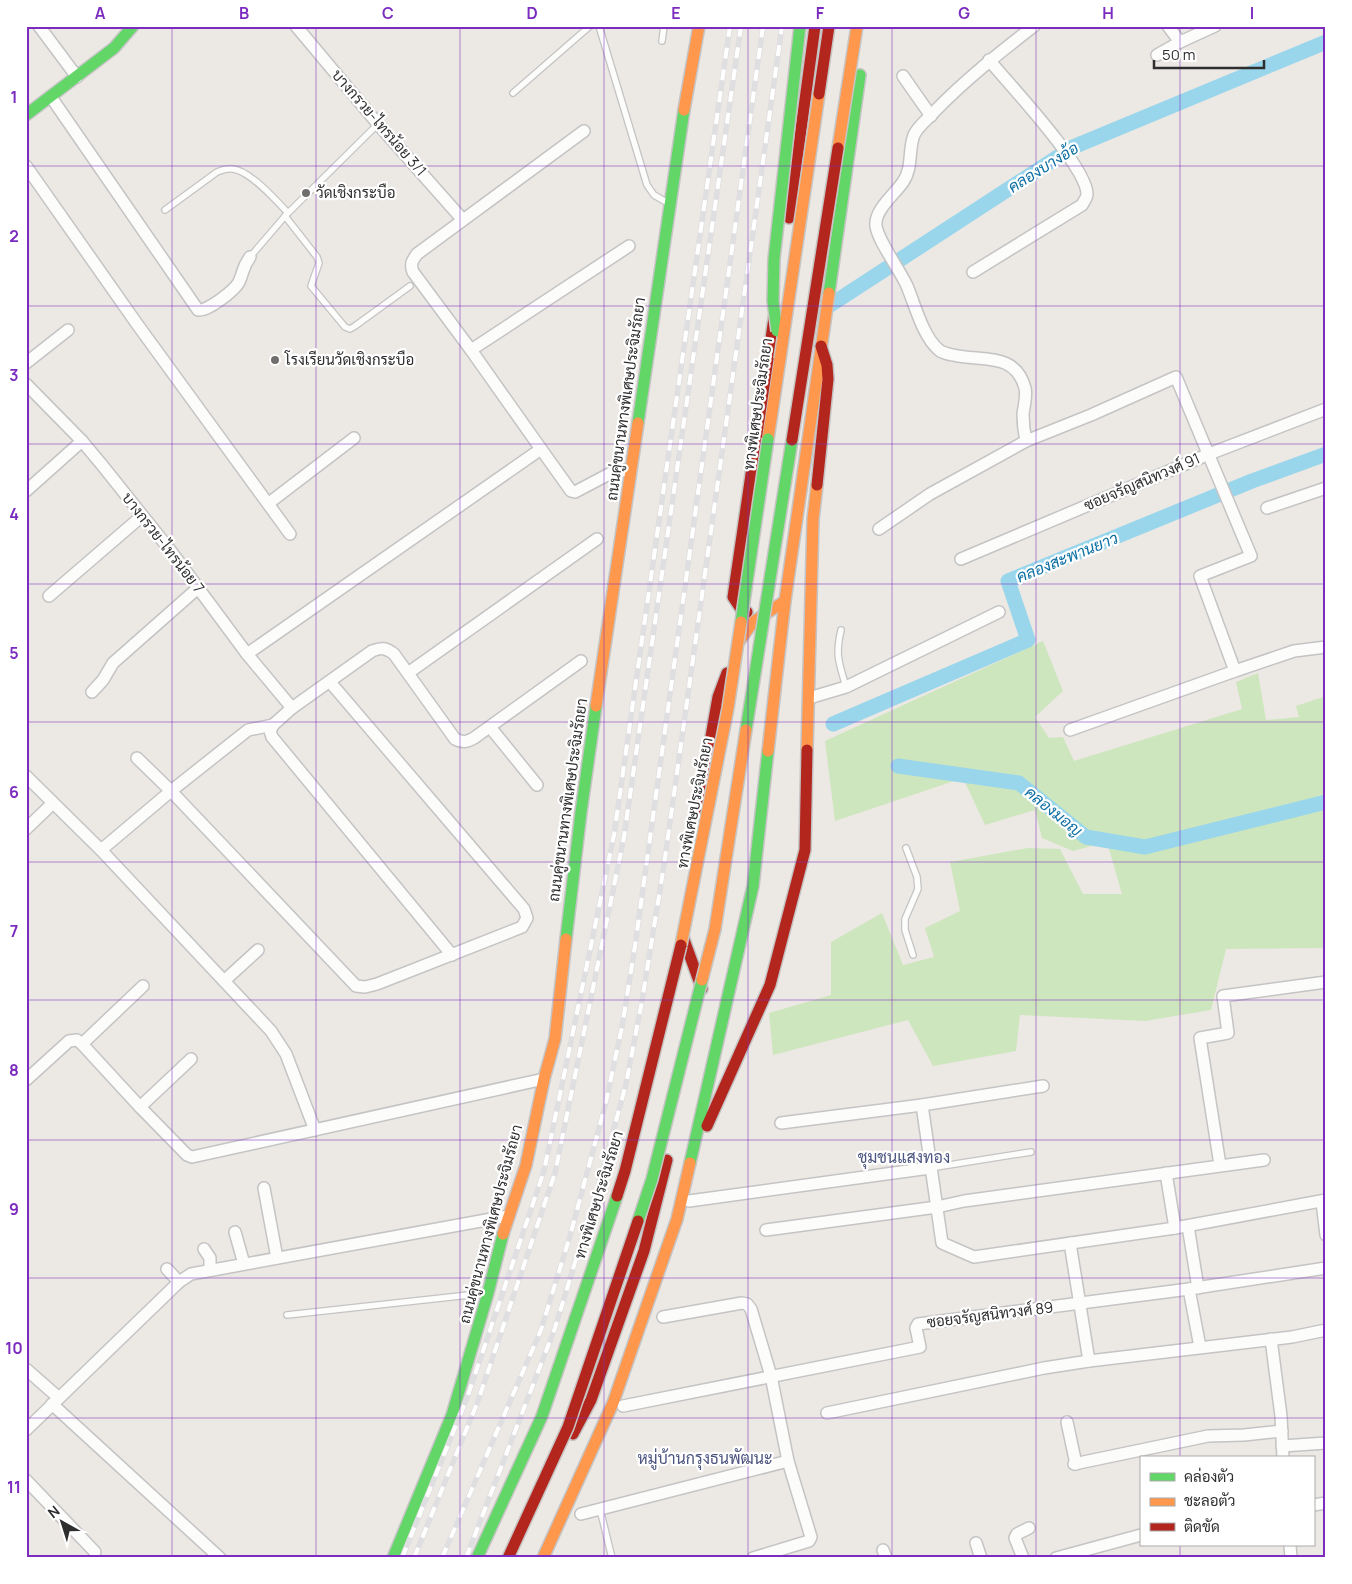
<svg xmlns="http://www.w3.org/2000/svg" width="1352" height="1584" font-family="Manrope,Sarabun,sans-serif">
	<rect width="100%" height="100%" fill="#ece8e4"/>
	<path fill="#cee6be" d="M1043,641L1063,691L1035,717L1049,738L1063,737L1074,761L1242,709L1236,682L1258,673L1266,720L1299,717L1296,706L1326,696V948L1226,949L1211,1010L1145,1021L1020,1015L1016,1051L933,1066L908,1020L773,1055L769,1013L831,995V942L882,913L903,965L934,957L925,928L960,911L950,862L1028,848L1060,849L1083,894H1122L1107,842L1073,851L1042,838L1035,810L985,825L963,778L835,821L825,741Z"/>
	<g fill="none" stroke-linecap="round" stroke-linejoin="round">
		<g stroke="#99d6ec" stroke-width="15">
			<path d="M818,313L1073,147L1326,42"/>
			<path d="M833,724L1028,640L1008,581L1252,481L1326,454"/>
			<path d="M898,766L1019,783L1086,837L1145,847L1326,802"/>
		</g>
		<defs>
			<g id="lane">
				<path d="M599,26L647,185L654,195L668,203"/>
				<path d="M662,41L664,26"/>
				<path d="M513,93L590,26"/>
				<path d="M165,210L217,172C222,170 227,168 233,169C250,171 276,200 288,213L378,124"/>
				<path d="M285,216L317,257L319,263L311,286L345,327L350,329L355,326L410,286"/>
				<path d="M250,257L286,215"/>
				<path d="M841,630C835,656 839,662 846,687"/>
				<path d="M906,848L917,877L918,889L905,919V930L913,955"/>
				<path d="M930,1168L1031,1152"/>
				<path d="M287,1315L487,1293"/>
				<path d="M600,1509L612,1558"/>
			</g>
			<g id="street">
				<path d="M39,26L77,77"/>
				<path d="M296,26L378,124L463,220"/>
				<path d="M1180,42L1215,26"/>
				<path d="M1157,55L1180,42L1168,26"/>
				<path d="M903,76L931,116"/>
				<path d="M51,97L198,310C207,312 235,290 239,282C244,271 242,268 250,257"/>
				<path d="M26,166L137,324L290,534"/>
				<path d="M973,272L1082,205C1084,201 1087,198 1087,194C1087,167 1009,84 989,60"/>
				<path d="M471,350L629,246"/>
				<path d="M26,363L68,330"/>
				<path d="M26,384L82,441L102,465L170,550L247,654L292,708"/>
				<path d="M1026,441C1024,432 1023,423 1023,414C1024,406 1027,396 1025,388C1015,351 981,362 953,355C948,354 942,353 939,350C923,337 915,305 907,286C900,270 878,241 876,226C874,210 895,194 903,182C913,168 908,150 914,135C918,126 928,119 934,112C965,80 999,53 1034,26"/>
				<path d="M541,449L571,491L575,492L611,473L631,469"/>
				<path d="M26,491L82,441"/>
				<path d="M269,503L354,438"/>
				<path d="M1267,508L1326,488"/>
				<path d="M879,529L930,494L1026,441L1091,415L1176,377L1251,556L1200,576L1235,671L1294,651L1326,647"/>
				<path d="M961,559L1209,454L1326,409"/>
				<path d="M49,596L142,516"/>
				<path d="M247,654L541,449L471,350L413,272C410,264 412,261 417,254L584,131"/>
				<path d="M408,673L597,539"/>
				<path d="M92,692L103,680L113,663L198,588"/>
				<path d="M809,698L846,687L999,612"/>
				<path d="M273,725L248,730L171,791L356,986L365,987L377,984L522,927L527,918L524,909L330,682"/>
				<path d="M490,727L537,785"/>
				<path d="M1070,730L1235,671"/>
				<path d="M26,776L101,850L271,1031L286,1054L315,1130"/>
				<path d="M26,829L53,803"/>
				<path d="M101,850L171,791L137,758"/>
				<path d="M452,955L272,737L270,731L273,725L292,708L372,651C382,647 386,648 394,654L455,739C463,743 467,742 474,738L581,661"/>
				<path d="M224,981L258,950"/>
				<path d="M82,1044L143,986"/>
				<path d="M26,1080L69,1041L77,1040L82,1044L140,1107L187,1155L192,1157L544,1079"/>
				<path d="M922,1105L942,1243L974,1257L1175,1228L1326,1200"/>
				<path d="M140,1107L191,1059"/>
				<path d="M781,1123L922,1105L1043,1086"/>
				<path d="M1220,1165L1200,1038L1228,1033L1223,996L1326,982"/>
				<path d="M1166,1173L1175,1228"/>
				<path d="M264,1188L277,1258"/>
				<path d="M689,1201L930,1168"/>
				<path d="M1322,1202L1326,1235"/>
				<path d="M1188,1226L1198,1288"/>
				<path d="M766,1230L937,1207L964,1201L1264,1160"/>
				<path d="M235,1232L244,1264"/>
				<path d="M1070,1243L1089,1361"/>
				<path d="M204,1249L210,1258V1270"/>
				<path d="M167,1269L179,1282"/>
				<path d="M1189,1289L1200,1347"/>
				<path d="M663,1317L742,1303L747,1304L751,1309L771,1376L788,1461L811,1537L809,1541L753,1558"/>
				<path d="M1271,1339L1281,1416L1283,1458"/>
				<path d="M26,1369L59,1398"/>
				<path d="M52,1404L220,1558"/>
				<path d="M623,1406L920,1347L916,1328L918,1324L1189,1289L1326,1268"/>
				<path d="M827,1413L1044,1368L1089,1361L1292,1337L1326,1330"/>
				<path d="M1067,1422L1076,1464"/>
				<path d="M26,1430L179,1282L191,1274L508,1216"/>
				<path d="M1282,1446L1326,1443"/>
				<path d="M1074,1464L1208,1436L1244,1435L1282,1431"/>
				<path d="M26,1480L95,1552"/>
				<path d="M1313,1505L1326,1503"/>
				<path d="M581,1514L788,1461"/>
				<path d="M976,1543L981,1558"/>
				<path d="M1290,1545L1291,1558"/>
				<path d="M883,1550L886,1558"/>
				<path d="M1023,1558L1015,1538L1017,1534L1029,1528"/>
				<path d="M1056,1558L1141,1535"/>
			</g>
			<g id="fast">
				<path d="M26,115L114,48L133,26"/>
				<path d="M829,293L860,75"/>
				<path d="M638,423L684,110"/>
				<path d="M566,939L581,812L596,706"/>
				<path d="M690,1163L753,886L768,751"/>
				<path d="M393,1558L452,1415L488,1293L503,1234"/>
			</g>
			<g id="slow">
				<path d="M684,110L699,26"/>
				<path d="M768,439L780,359"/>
				<path d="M740,640L753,622L785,601L829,293"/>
				<path d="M596,706L638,423"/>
				<path d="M807,750L813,519L817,485"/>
				<path d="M768,751L785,601"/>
				<path d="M503,1234L526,1165L544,1079L555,1039L566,939"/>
				<path d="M543,1558L613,1403L677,1219L690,1163"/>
			</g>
			<g id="jam">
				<path d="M789,218L815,26"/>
				<path d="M817,485L828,379L827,365L821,346"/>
				<path d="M747,612H743L733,597L774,318"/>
				<path d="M698,810L718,697L727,673"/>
				<path d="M683,937L702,989"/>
				<path d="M707,1126L770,985L805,850L807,750"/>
				<path d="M573,1434L591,1400L644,1251L667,1160"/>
			</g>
		</defs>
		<use href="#lane" stroke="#c5c4c5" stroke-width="8"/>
		<use href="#street" stroke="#c5c4c5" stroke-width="14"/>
		<use href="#fast" stroke="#c5c4c5" stroke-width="14"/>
		<use href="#slow" stroke="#c5c4c5" stroke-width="14"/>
		<use href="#jam" stroke="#c5c4c5" stroke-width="14"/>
		<use href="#lane" stroke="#fcfcfb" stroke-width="5.5"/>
		<use href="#street" stroke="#fcfcfb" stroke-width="11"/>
		<use href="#fast" stroke="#63d668" stroke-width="11"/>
		<use href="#slow" stroke="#ff974d" stroke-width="11"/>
		<use href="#jam" stroke="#b3261e" stroke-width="11"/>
		<defs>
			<g id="rail">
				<path d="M402,1558L467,1398L544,1171L614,835L730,26"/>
				<path d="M414,1558L478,1401L555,1173L624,837L741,26"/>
				<path d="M442,1558L541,1330L570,1236L605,1106L622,1027L635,946L763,26"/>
				<path d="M466,1558L555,1328L598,1187L626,1084L642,1001L664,865L782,26"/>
			</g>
		</defs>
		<use href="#rail" stroke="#dfdfe1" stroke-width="5.5"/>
		<use href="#rail" stroke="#fff" stroke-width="4" stroke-dasharray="11" stroke-linecap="butt"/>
		<defs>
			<g id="fast-bridge">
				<path d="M777,331L773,301L774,259L800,26"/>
				<path d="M741,622L768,439"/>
				<path d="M746,730L792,440"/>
				<path d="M638,1221L652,1179L702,980"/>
				<path d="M477,1558L542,1416L617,1196"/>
			</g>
			<g id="slow-bridge">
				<path d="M838,148L857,26"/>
				<path d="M780,359L819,94"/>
				<path d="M681,945L728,708L741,622"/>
				<path d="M702,980L715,929L746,730"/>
			</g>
			<g id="jam-bridge">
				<path d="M819,94L829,26"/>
				<path d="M792,440L838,148"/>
				<path d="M617,1196L625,1171L681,945"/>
				<path d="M508,1558L568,1427L638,1221"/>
			</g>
		</defs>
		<use href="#fast-bridge" stroke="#c6c5c4" stroke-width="14" stroke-linecap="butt"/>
		<use href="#slow-bridge" stroke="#c6c5c4" stroke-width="14" stroke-linecap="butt"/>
		<use href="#jam-bridge" stroke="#c6c5c4" stroke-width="14" stroke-linecap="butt"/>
		<use href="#fast-bridge" stroke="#63d668" stroke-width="11"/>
		<use href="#slow-bridge" stroke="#ff974d" stroke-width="11"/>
		<use href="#jam-bridge" stroke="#b3261e" stroke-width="11"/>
	</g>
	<path fill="none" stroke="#7b2cbf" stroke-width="1" stroke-opacity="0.55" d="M172,26V1558M316,26V1558M460,26V1558M604,26V1558M748,26V1558M892,26V1558M1036,26V1558M1180,26V1458M26,166H1326M26,306H1326M26,444H1326M26,584H1326M26,722H1326M26,862H1326M26,1000H1326M26,1140H1326M26,1278H1326M26,1418H1326M1180,1545V1558"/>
	<g fill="#706f6e" stroke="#fff" stroke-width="2">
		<circle cx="306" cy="193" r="5"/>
		<circle cx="275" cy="360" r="5"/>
	</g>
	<g text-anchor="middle" stroke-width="4.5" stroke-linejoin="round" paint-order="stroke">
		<g font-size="15" fill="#2e2e2e" stroke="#fff">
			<text transform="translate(379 123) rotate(49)" y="5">บางกรวย-ไทรน้อย 3/1</text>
			<text transform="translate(626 399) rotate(-82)" y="5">ถนนคู่ขนานทางพิเศษประจิมรัถยา</text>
			<text transform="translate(758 404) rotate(-82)" y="5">ทางพิเศษประจิมรัถยา</text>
			<text transform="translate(1142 482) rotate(-23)" y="5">ซอยจรัญสนิทวงศ์ 91</text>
			<text transform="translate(163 543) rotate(52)" y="5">บางกรวย-ไทรน้อย 7</text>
			<text transform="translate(568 800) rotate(-82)" y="5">ถนนคู่ขนานทางพิเศษประจิมรัถยา</text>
			<text transform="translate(695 803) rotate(-79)" y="5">ทางพิเศษประจิมรัถยา</text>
			<text transform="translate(599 1195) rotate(-73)" y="5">ทางพิเศษประจิมรัถยา</text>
			<text transform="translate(491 1224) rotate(-75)" y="5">ถนนคู่ขนานทางพิเศษประจิมรัถยา</text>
			<text transform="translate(990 1315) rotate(-7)" y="5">ซอยจรัญสนิทวงศ์ 89</text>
		</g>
		<g font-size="15" fill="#2e2e2e" stroke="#fff" text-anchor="start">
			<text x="316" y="198">วัดเชิงกระบือ</text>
			<text x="285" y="365">โรงเรียนวัดเชิงกระบือ</text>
		</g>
		<g font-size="16" font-style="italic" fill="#0d6fa3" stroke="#fff">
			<text transform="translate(1043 167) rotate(-32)" y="6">คลองบางอ้อ</text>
			<text transform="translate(1067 557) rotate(-22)" y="6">คลองสะพานยาว</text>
			<text transform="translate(1054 811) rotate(39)" y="6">คลองมอญ</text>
		</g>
		<g font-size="16" fill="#4d5680" stroke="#fff">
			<text x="904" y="1163">ชุมชนแสงทอง</text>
			<text x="705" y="1464">หมู่บ้านกรุงธนพัฒนะ</text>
		</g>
	</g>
	<rect width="1352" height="1584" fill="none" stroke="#ffffff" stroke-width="55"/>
	<rect x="1140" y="1456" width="175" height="90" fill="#ffffff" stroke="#ababab"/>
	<rect x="1150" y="1473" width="25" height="8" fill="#63d668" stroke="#ababab"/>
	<text x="1184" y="1482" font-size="15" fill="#2e2e2e">คล่องตัว</text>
	<rect x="1150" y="1498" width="25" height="8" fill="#ff974d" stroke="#ababab"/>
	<text x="1184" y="1506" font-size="15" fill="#2e2e2e">ชะลอตัว</text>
	<rect x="1150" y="1523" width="25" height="8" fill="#b3261e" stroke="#ababab"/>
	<text x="1184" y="1532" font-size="15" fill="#2e2e2e">ติดขัด</text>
	<g transform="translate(62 1522) rotate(321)" stroke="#ffffff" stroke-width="4" paint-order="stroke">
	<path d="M0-4L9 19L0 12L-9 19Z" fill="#2e2e2e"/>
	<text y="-8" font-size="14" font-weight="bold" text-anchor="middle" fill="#2e2e2e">N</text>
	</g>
	<path d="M1154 60v8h110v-8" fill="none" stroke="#2e2e2e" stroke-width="2.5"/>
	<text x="1162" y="60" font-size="15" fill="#2e2e2e" stroke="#ffffff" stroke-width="4" paint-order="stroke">50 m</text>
	<rect x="28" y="28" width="1296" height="1528" fill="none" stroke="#7b2cbf" stroke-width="2"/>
	<g font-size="16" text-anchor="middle" font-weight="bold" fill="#7b2cbf">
		<text x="100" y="19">A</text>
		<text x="244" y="19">B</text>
		<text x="388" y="19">C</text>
		<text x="532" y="19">D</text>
		<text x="676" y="19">E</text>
		<text x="820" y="19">F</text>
		<text x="964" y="19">G</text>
		<text x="1108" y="19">H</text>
		<text x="1252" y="19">I</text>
		<text x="14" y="103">1</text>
		<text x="14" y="242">2</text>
		<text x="14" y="381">3</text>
		<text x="14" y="520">4</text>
		<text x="14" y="659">5</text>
		<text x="14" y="798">6</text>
		<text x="14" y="937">7</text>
		<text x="14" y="1076">8</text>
		<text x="14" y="1215">9</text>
		<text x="14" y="1354">10</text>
		<text x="14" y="1493">11</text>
	</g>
</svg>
